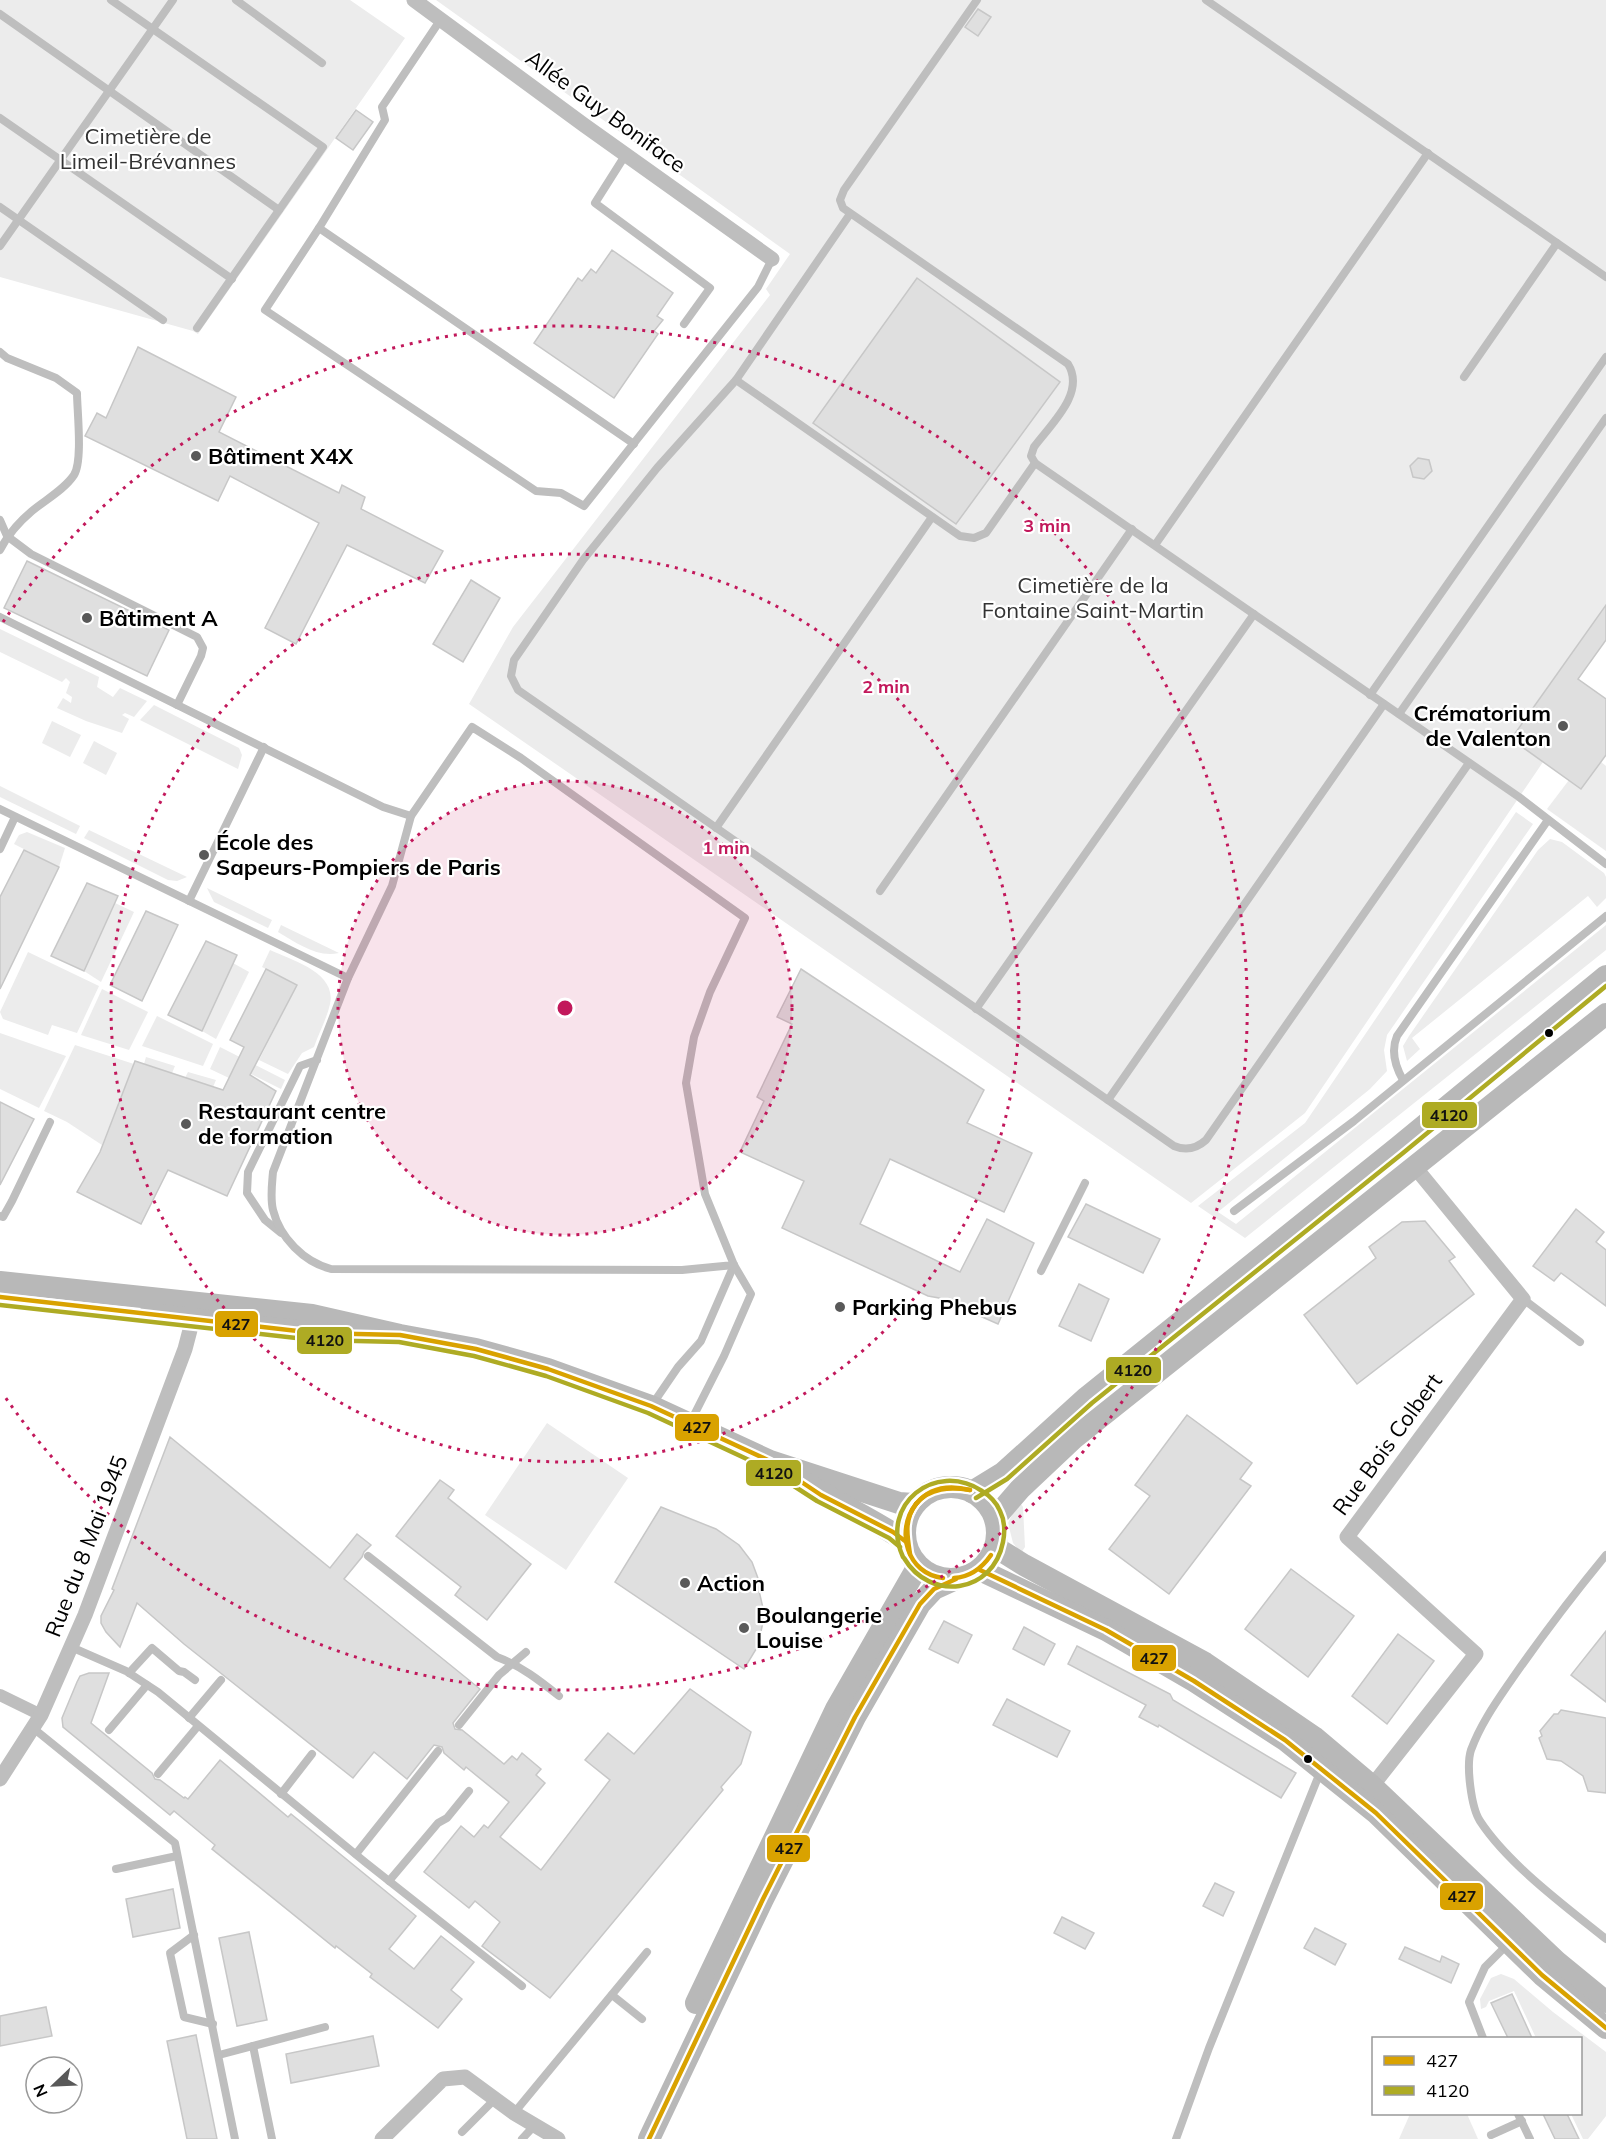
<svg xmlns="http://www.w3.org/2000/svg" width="1606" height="2139" font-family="Mulish,sans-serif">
	<rect width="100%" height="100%" fill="#fff"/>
	<g fill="#ececec">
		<path d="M0,0H350L405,38L198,334L193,331L0,277Z"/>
		<path d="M436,0H1606V605L1511,738L1543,762L1305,1113L1191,1203L469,704L513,627L770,295L766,289L790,254Z"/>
		<path d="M0,629L99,677L97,687L113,697L120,688L147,701L134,717L125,713L122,715L129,719L122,733L86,721L57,708L63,698L71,703L72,697L66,693L70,682L66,678L62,682L0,652Z"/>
		<path d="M154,705L239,748L242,755L238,769L140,720Z"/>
		<path d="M52,721L81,735L70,757L42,743Z"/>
		<path d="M94,741L117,753L106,775L83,763Z"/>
		<path d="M1601,762L1606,766V851L1547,809L1569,780Z"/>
		<path d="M0,786L80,826L76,834L0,797Z"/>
		<path d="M1516,812L1533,824L1387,1035L1384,1050L1387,1071L1370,1089L1218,1212L1236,1224L1606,925V950L1245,1238L1198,1206L1305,1123Z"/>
		<path d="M89,830L187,877L177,881L168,880L84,838Z"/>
		<path d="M27,832L65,848L59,867L14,844L19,835Z"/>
		<path d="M1550,839L1562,842L1604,873L1606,877V898L1597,907L1588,896L1412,1038L1420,1049L1407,1061L1403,1046L1409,1036L1538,850Z"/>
		<path d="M207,888L272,920L268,928L214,902Z"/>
		<path d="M115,903L134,912L101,982L84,971Z"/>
		<path d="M281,925L339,953C317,958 297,943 278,932Z"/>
		<path d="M270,950C291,960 337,972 330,1004C327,1018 319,1033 314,1047L302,1053L288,1074L259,1060L297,985L262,967Z"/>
		<path d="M28,952L99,986L77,1033L52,1025L48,1035L3,1019L0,1012Z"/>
		<path d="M233,963L249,972L216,1039L202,1031Z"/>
		<path d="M102,989L148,1012L129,1050L81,1035Z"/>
		<path d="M157,1016L213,1044L203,1066L142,1046Z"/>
		<path d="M0,1033L66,1056L39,1108L0,1089Z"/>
		<path d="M75,1045L134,1064L102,1145L67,1122L44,1111Z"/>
		<path d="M220,1047L285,1080L281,1089L235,1066L229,1078L210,1069Z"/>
		<path d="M146,1057L175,1066L172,1073L144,1064Z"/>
		<path d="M188,1072L216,1080L213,1087L185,1078Z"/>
		<path d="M547,1423L628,1478L566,1570L485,1515Z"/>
		<path d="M1019,1501L1023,1507L1025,1547L1021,1553L1013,1543L1008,1523Z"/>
		<path d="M1501,1974L1514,1979L1553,2012L1606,2052V2116L1588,2139H1583L1571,2114H1580V2038H1536L1514,1991L1489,2001L1486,2007L1481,2009L1480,1999L1491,1978Z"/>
		<path d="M1410,2114H1467L1478,2139H1399Z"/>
	</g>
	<g fill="#dfdfdf" stroke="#c7c7c7" stroke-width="1.5">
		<path d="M978,9L991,17L978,36L965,27Z"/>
		<path d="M356,110L373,122L353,150L336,138Z"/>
		<path d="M612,250L673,293L657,316L663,320L654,331L658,334L614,398L534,343L578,278L582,281L591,269L596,273Z"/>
		<path d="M917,278L1060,382L956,524L813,423Z"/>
		<path d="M138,347L236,397L219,432L339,493L342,485L365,497L361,509L443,551L425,583L347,545L296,644L265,628L319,523L230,476L218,501L85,436L97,413L106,418Z"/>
		<path d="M1418,458L1429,460L1432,471L1424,479L1413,477L1410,466Z"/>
		<path d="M27,561L169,630L147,676L4,608Z"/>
		<path d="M471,580L500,598L463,662L433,644Z"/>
		<path d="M1606,605V640L1578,679L1606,699V755L1581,789L1511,739Z"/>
		<path d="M24,850L59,867L0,989V897Z"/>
		<path d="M87,883L118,896L84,971L51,956Z"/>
		<path d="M146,911L178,925L142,1001L110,985Z"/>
		<path d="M206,941L237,955L202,1031L168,1015Z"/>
		<path d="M266,969L297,985L250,1075L276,1091L227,1196L168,1170L141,1224L77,1192L100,1152L135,1061L223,1090L244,1047L230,1040Z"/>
		<path d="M801,969L984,1090L967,1123L1032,1153L1004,1212L890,1159L860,1224L960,1272L987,1219L1034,1243L998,1324L939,1298L928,1296L782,1228L804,1181L740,1152L764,1101L757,1097L792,1024L777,1017Z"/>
		<path d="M0,1102L34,1119L0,1185Z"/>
		<path d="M1086,1204L1160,1239L1143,1273L1068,1237Z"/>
		<path d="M1576,1209L1604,1232L1596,1242L1606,1250V1306L1561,1273L1554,1281L1533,1266Z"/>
		<path d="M1425,1221L1455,1257L1449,1261L1474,1294L1357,1384L1304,1315L1376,1258L1369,1247L1402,1222Z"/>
		<path d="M1079,1284L1109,1299L1091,1341L1059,1326Z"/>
		<path d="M1187,1415L1252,1463L1240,1479L1251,1486L1169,1594L1109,1549L1150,1496L1135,1485Z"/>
		<path d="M170,1437L330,1568L357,1534L371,1545L364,1552L362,1557L344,1579L480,1689L453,1723L455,1729L462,1730L504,1764L512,1756L517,1760L522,1753L541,1769L536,1775L545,1783L500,1837L541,1870L610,1780L585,1760L608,1733L634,1754L690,1689L751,1732L741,1764L721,1787L723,1790L550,1998L482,1946L500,1922L475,1901L469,1908L424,1872L461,1826L474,1837L484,1825L488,1828L509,1802L466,1767L464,1770L444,1753L442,1747L434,1745L407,1779L374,1752L353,1778L184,1644L137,1603L120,1647L106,1632L101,1623V1616L114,1590L112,1589Z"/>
		<path d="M440,1480L454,1490L448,1498L531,1564L487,1620L455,1595L461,1587L396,1536Z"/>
		<path d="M661,1507L716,1529L739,1545L752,1562L759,1581L757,1582L763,1608V1622L758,1646L744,1669L615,1582Z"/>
		<path d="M1291,1569L1354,1616L1308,1677L1245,1629Z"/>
		<path d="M944,1621L972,1635L958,1663L929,1649Z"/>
		<path d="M1024,1627L1055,1644L1044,1665L1013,1649Z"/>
		<path d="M1606,1631V1702L1571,1675Z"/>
		<path d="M1398,1634L1434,1661L1387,1724L1352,1696Z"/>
		<path d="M1077,1646L1170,1694L1173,1700L1296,1773L1281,1798L1159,1725L1158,1727L1139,1717L1146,1705L1068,1664Z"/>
		<path d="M89,1673H109L91,1723L152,1773L155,1779L160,1780L184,1798L185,1797L188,1799L220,1760L288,1817L291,1814L416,1916L389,1949L414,1969L441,1936L474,1962L451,1990L462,1999L438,2028L370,1977L372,1974L336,1946L335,1948L212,1849L215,1845L174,1811L170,1815L63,1727L62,1718L77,1682L80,1676Z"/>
		<path d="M1007,1699L1070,1731L1057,1757L993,1725Z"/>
		<path d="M1561,1710L1606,1718V1793L1588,1791L1583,1776L1561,1761L1547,1759L1539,1738L1542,1736L1540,1731L1554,1714H1558Z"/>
		<path d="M1215,1883L1234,1892L1223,1916L1203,1906Z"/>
		<path d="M173,1889L180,1928L133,1937L126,1899Z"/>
		<path d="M1062,1917L1094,1933L1085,1949L1054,1933Z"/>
		<path d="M1315,1928L1346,1944L1335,1965L1304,1948Z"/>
		<path d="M249,1932L267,2020L237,2026L219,1938Z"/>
		<path d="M1405,1947L1440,1962L1442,1956L1459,1964L1451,1983L1399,1959Z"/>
		<path d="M1512,1994L1532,2038H1508L1491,2003Z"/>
		<path d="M46,2007L52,2036L0,2046V2016Z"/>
		<path d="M196,2035L217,2139H187L167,2041Z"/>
		<path d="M373,2036L379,2066L291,2083L286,2054Z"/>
		<path d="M1543,2114H1567L1579,2139H1555Z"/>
	</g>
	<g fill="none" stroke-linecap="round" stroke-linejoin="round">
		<g stroke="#bebebe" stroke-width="8">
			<path d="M111,0L323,147L197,328"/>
			<path d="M236,0L322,63"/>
			<path d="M977,0L844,190L840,200L843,208L1068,364C1086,393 1051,424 1034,447L1031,456L1035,463L1519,797L1606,864"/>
			<path d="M1206,0L1606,277"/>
			<path d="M0,14L279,210"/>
			<path d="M441,19L382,107L385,120L319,228L265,310L536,491L561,493L584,506L758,287L772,259"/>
			<path d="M0,118L232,279"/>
			<path d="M626,154L595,203L710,288L684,324"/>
			<path d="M0,207L163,320"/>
			<path d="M850,214L736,380L657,468L583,560L514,660L511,676L518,690L1174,1146C1186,1151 1196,1149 1206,1140L1469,763"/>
			<path d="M319,228L634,444"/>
			<path d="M0,246L173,0"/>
			<path d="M0,352L7,358L56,378L77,393C77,410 83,461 74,475C64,490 45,500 32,511C19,522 8,534 0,550"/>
			<path d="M1464,377L1557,243"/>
			<path d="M736,380L960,536L974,538L986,533L1035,463"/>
			<path d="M0,520L7,536L31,554L197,637L203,648L201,656L177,705"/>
			<path d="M1155,545L1428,153"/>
			<path d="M0,617L383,807L411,816"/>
			<path d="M1370,695L1606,357"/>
			<path d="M1399,714L1606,418"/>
			<path d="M0,809L348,978"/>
			<path d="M716,828L932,517"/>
			<path d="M0,849L15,817"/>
			<path d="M880,891L1132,529"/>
			<path d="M189,901L264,747"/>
			<path d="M976,1009L1254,614"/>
			<path d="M1403,1080C1395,1066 1391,1050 1397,1036L1548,820"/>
			<path d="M1108,1100L1384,704"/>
			<path d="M1234,1211L1354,1121L1606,916"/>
			<path d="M0,1216L3,1217L12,1201L50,1122"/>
			<path d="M281,1233L265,1220L247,1193L248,1172L300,1066L317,1060"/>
			<path d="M1041,1271L1085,1183"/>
			<path d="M1523,1299L1580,1342"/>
			<path d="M652,1405L678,1367L701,1341L734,1265"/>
			<path d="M691,1421L724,1356L751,1294L734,1265L705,1194L686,1083L694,1037L710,992L745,918L521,758L472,727L411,816L392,886L348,978L273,1172C272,1184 270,1198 273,1210C280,1238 304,1262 331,1269L682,1270L734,1265"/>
			<path d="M1606,1555C1573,1595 1542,1636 1512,1679C1497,1701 1481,1723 1471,1750C1466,1765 1471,1807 1480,1821C1508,1864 1565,1906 1606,1939"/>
			<path d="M368,1556L497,1657C521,1666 539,1680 559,1696"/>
			<path d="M71,1647L126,1671L158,1692L365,1862L522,1986"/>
			<path d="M129,1673L152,1648L179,1671L184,1672L195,1680"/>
			<path d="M189,1718L221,1680"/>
			<path d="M459,1725L499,1675L526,1652"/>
			<path d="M33,1728L175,1843L235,2139"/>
			<path d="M109,1730L147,1685"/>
			<path d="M158,1774L198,1726"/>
			<path d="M281,1794L312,1754"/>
			<path d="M356,1854L438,1751"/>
			<path d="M116,1869L177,1856"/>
			<path d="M389,1881L438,1823L447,1818L469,1791"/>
			<path d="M194,1935L170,1953L184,2017L213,2024"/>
			<path d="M612,1995L642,2019"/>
			<path d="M1483,2038L1469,2002L1485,1967L1508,1944"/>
			<path d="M253,2046L272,2139"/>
			<path d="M219,2055L325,2027"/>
			<path d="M514,2113L647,1952"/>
			<path d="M1518,2114L1530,2139"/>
			<path d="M462,2132L495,2099"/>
			<path d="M1491,2135L1522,2121"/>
			<path d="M522,2139L534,2126"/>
			<path d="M1176,2139L1209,2048L1321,1770"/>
		</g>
		<path stroke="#bebebe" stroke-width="12" d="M0,1695L41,1715"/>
		<g stroke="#bebebe" stroke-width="15">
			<path d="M414,0L584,125L772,259"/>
			<path d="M0,1779L41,1715L85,1615L185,1349L190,1330V1319"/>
			<path d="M1372,1786L1476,1654L1347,1537L1523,1299L1414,1166"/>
			<path d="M382,2139L443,2079L465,2077L514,2113L558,2139"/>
		</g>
		<g stroke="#b8b8b8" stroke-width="22">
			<path d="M0,1282L312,1315L400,1335L476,1349L548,1369L651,1406L770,1461L899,1503L914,1504"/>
			<path d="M150,1314L315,1333L350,1334"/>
			<path d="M794,1476C830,1500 870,1517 905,1541"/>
			<circle cx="951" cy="1533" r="46"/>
			<path d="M972,1492L1003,1473L1087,1397L1398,1147L1606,976"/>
			<path d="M995,1518L1020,1489L1073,1439L1606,1014"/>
			<path d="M995,1547L1024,1565L1205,1663L1314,1737L1372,1786L1556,1961L1606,2002"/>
			<path d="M980,1570L1106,1630L1194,1681L1285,1740L1376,1813L1542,1975L1606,2028"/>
			<path d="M696,2003L836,1709L918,1566"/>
			<path d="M649,2139L763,1899L855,1717L920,1604L934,1589L956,1579"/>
		</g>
		<defs>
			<g id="bus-1">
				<path d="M0,1297L315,1333L400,1335L476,1349L548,1369L651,1406L770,1461L821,1495L893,1532L905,1541"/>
				<path d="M916,1504C895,1531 907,1574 943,1578"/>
				<path d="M916,1504C930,1487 950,1485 970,1490"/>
				<path d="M916,1504C930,1487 951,1487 970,1490"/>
				<path d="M910,1554C907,1535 904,1520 916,1504"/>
				<path d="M980,1570L1106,1630L1194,1681L1285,1740L1376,1813L1542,1975L1606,2028"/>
				<path d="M954,1578C970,1577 982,1568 991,1555"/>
				<path d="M649,2139L763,1899L855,1717L920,1604L934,1589L956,1579"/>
			</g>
			<g id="bus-2">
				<path d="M0,1305L314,1340L399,1342L474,1356L546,1376L648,1413L766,1468L817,1501L889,1538L900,1547"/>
				<path d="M976,1498L1007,1479L1092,1403L1403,1153L1606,986"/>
				<path d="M903,1557C879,1505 935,1460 982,1491C989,1495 997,1503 1000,1511C1005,1521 1005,1532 1003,1542C993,1594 930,1602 904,1558"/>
			</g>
		</defs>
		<use href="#bus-1" stroke="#fff" stroke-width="9"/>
		<use href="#bus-2" stroke="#fff" stroke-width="9"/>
		<use href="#bus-1" stroke="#d9a200" stroke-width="4.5"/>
		<use href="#bus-2" stroke="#aeab24" stroke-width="4.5"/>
	</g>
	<circle cx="565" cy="1008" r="227" fill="#c2185b" fill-opacity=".12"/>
	<g fill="none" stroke="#c2185b" stroke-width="3" stroke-dasharray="3 6">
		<circle cx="565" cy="1008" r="227"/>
		<circle cx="565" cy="1008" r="454"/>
		<path d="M3 622A682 682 0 1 1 3 1394"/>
	</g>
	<g fill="#595959" stroke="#fff" stroke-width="2">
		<circle cx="196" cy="456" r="6"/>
		<circle cx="87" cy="618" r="6"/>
		<circle cx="1563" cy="726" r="6"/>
		<circle cx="204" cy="855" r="6"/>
		<circle cx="186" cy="1124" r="6"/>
		<circle cx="840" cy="1307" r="6"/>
		<circle cx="685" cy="1583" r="6"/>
		<circle cx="744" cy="1628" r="6"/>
	</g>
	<g fill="#000" stroke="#fff" stroke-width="2">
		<circle cx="1549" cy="1033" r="5"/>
		<circle cx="1308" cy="1759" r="5"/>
	</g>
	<g text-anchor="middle" stroke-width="4.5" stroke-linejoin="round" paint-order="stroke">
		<g font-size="22" fill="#000" stroke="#fff">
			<text transform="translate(606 111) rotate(36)" y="8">Allée Guy Boniface</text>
			<text transform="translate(1387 1444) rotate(-54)" y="8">Rue Bois Colbert</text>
			<text transform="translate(86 1546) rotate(-69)" y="8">Rue du 8 Mai 1945</text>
		</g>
		<g font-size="22" fill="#333" stroke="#fff">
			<text x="148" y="144">Cimetière de<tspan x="148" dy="25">Limeil-Brévannes</tspan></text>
			<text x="1093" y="593">Cimetière de la<tspan x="1093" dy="25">Fontaine Saint-Martin</tspan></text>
		</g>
		<g font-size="22" font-weight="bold" fill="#000" stroke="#fff" text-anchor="start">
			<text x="208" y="464">Bâtiment X4X</text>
			<text x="99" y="626">Bâtiment A</text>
			<text x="1551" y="721" text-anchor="end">Crématorium<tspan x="1551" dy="25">de Valenton</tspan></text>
			<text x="216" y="850">École des<tspan x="216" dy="25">Sapeurs-Pompiers de Paris</tspan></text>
			<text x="198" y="1119">Restaurant centre<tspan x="198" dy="25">de formation</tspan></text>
			<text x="852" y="1315">Parking Phebus</text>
			<text x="697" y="1591">Action</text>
			<text x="756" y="1623">Boulangerie<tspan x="756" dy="25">Louise</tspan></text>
		</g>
	</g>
	<circle cx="565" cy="1008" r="9" fill="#c2185b" stroke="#fff" stroke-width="3"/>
	<g font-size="18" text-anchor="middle" font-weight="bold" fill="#c2185b" stroke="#fff" stroke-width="4.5" stroke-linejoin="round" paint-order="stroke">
		<text x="1047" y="532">3 min</text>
		<text x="886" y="693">2 min</text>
		<text x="726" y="854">1 min</text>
	</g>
	<g stroke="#fff" stroke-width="2">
		<rect x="1421" y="1101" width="57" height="28" rx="6" fill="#aeab24"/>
		<rect x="214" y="1310" width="45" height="28" rx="6" fill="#d9a200"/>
		<rect x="296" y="1326" width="57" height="29" rx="6" fill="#aeab24"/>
		<rect x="1105" y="1356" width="57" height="28" rx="6" fill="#aeab24"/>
		<rect x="674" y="1413" width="46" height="29" rx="6" fill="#d9a200"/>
		<rect x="745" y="1459" width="57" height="28" rx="6" fill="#aeab24"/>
		<rect x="1131" y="1644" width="46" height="28" rx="6" fill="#d9a200"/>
		<rect x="766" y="1834" width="45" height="29" rx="6" fill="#d9a200"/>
		<rect x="1439" y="1882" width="45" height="29" rx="6" fill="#d9a200"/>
	</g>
	<g font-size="16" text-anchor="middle" font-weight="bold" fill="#111">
		<text x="1449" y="1121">4120</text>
		<text x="236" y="1330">427</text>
		<text x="325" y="1346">4120</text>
		<text x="1133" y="1376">4120</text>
		<text x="697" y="1433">427</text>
		<text x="774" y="1479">4120</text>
		<text x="1154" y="1664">427</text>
		<text x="789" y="1854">427</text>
		<text x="1462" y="1902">427</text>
	</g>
	<rect x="1372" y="2037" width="210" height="78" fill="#ffffff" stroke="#999999" stroke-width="1.5"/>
	<rect x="1384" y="2056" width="30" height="9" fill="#d9a200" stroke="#999999" stroke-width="1.5"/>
	<text x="1426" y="2067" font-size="18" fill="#000000">427</text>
	<rect x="1384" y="2086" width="30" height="9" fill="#aeab24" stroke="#999999" stroke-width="1.5"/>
	<text x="1426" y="2097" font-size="18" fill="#000000">4120</text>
	<g transform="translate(54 2085) rotate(247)"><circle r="28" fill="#ffffff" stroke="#999999" stroke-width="1.5"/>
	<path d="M0-4.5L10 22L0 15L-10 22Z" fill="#595959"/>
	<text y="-9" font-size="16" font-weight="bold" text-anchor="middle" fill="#000000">N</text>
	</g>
</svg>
